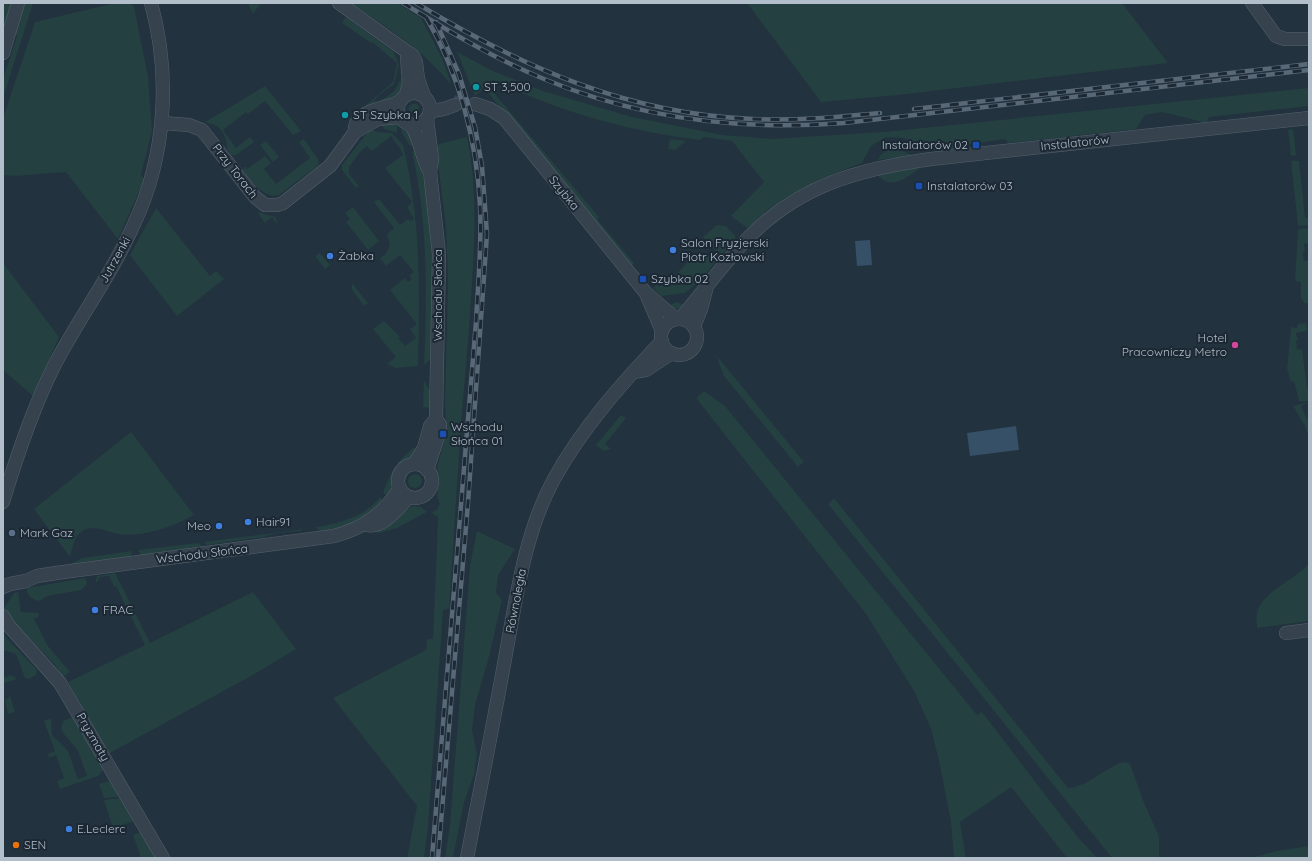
<svg xmlns="http://www.w3.org/2000/svg" width="1312" height="861" font-family="Quicksand,sans-serif">
	<rect width="100%" height="100%" fill="#22323f"/>
	<g fill="#244040">
		<path d="M4,3H14L3,40V6Z"/>
		<path d="M23,3H33L3,98V79L17,36L14,31Z"/>
		<path d="M115,3H130L134,7L148,76L152,132L141,174L144,180L118,239L66,172L14,176L3,175V118L35,22Z"/>
		<path d="M248,3H261L253,14Z"/>
		<path d="M350,3H397L421,18L442,58L452,86C425,51 387,27 350,3Z"/>
		<path d="M747,3H1122L1168,63L898,95L821,102Z"/>
		<path d="M346,17L394,52L399,65L394,84L377,97L373,104L362,109L393,82L397,63L372,42L371,43L342,23Z"/>
		<path d="M457,52L493,71L543,91L632,117L722,135L772,139L884,132L1309,88V106L1209,117L1207,123L1162,112L1145,115L1136,129L1008,143L1005,139L965,145L964,140H957L958,151L942,153L904,138L886,137L871,146L862,163C816,179 783,195 747,228L731,216L764,182L732,141L704,137L700,140C627,131 557,111 491,79L494,82L489,87L599,217L597,219L634,263L631,266L484,88L475,96Z"/>
		<path d="M404,73C402,94 397,96 378,103L394,91Z"/>
		<path d="M265,86L301,131L293,135L265,101L248,114L246,112L223,130L236,148L250,137L254,142L236,155H231L227,148C228,141 222,128 215,125C212,123 209,124 205,122Z"/>
		<circle cx="414" cy="109" r="5.5"/>
		<path d="M381,122L397,124V133L384,129Z"/>
		<path d="M403,127L411,134L416,144L410,146L401,131Z"/>
		<path d="M372,129L377,132L392,133L403,145C421,219 420,291 418,366L396,368L387,364L396,357L373,329L384,321L400,337L398,338L405,346L416,338L410,329L417,324L390,290L405,278L408,282L412,279L409,275L414,272L400,255L386,266L380,258L386,254L390,245L387,234L394,228L374,202L379,199L400,225L408,219L410,221L414,219L407,207L412,202L385,168L403,155L401,150L391,136L372,151L367,146L360,152L349,167V174L359,186L356,188L342,170V165L367,133Z"/>
		<path d="M1293,129L1296,155L1291,156L1288,130Z"/>
		<path d="M467,137C480,195 473,268 469,327C466,371 461,414 459,458C455,508 453,559 449,609L443,610L428,827L424,858H407L417,806L333,698L426,650L427,639H433L438,517L431,513L438,509V507L440,504L437,497L439,480L437,468L446,430L445,401L448,282L446,227L436,148L439,144Z"/>
		<path d="M304,139L318,159L319,165L279,195C265,200 251,181 243,170L244,166L247,169L265,156L271,163L264,169L276,184L310,158L299,142Z"/>
		<path d="M670,139L686,141L675,150L668,149Z"/>
		<path d="M266,141L279,157L273,162L260,145Z"/>
		<path d="M891,149H898L912,155L878,160L881,154Z"/>
		<path d="M417,150C436,223 434,285 431,359L424,365C427,293 428,222 412,152Z"/>
		<path d="M1291,161H1299L1305,218H1309V225L1298,226Z"/>
		<path d="M921,167C910,176 890,192 878,175Z"/>
		<path d="M353,207L379,241L368,250L346,222L350,219L345,213Z"/>
		<path d="M156,208L210,276L216,271L224,279L177,316L130,255Z"/>
		<path d="M257,212L276,217L277,224L272,217L265,222L273,234Z"/>
		<path d="M717,225L726,226L735,236V239L722,255L712,247L700,245L706,240L703,237Z"/>
		<path d="M1309,228V243L1304,244L1305,252H1303L1304,261L1309,260V304L1304,303L1301,298V282L1295,281L1298,229Z"/>
		<path d="M320,253L330,265L325,269L315,256Z"/>
		<path d="M694,254L708,255L716,261L702,279L685,293L661,296L653,288L657,284L659,287L661,285L664,287L688,262L685,259Z"/>
		<path d="M3,263L59,337L33,396L3,370Z"/>
		<path d="M352,283L368,303L364,306L352,290Z"/>
		<path d="M677,302L686,306L678,309L667,306Z"/>
		<path d="M1306,323L1307,331L1296,333L1298,340L1296,341L1297,350L1302,349L1307,388H1309V401H1299L1294,381L1291,382L1287,369L1291,327L1297,328L1298,324Z"/>
		<path d="M716,355L804,462L798,467L724,376Z"/>
		<path d="M424,380L430,391V408L423,407Z"/>
		<path d="M704,391L725,406L977,715L982,712L1076,835L1097,858H1067L1011,787L960,822L966,858H954L951,823L940,765L931,729L914,691L866,614L696,398Z"/>
		<path d="M1309,402L1301,406L1307,419L1309,420V438L1305,426L1293,406Z"/>
		<path d="M621,415L626,418L605,444L611,449L604,451L596,445Z"/>
		<path d="M131,432L194,515C174,526 149,535 126,535C113,535 97,524 84,530C74,535 73,547 70,557L34,509Z"/>
		<path d="M413,448L419,450L410,459L400,466L398,465V462Z"/>
		<path d="M392,471L395,472L392,488L388,497L383,492Z"/>
		<circle cx="415" cy="481" r="7"/>
		<path d="M380,497L384,501C363,518 348,527 321,532L316,527C338,524 366,516 380,497Z"/>
		<path d="M834,498L1068,788C1090,786 1109,764 1125,762L1130,764L1144,803L1159,836V858H1112L828,504Z"/>
		<path d="M413,506L421,507L427,512L397,528L376,534L405,510Z"/>
		<path d="M304,529L301,531L277,533L264,537L207,545L203,542Z"/>
		<path d="M477,531L515,549L498,575L496,593L502,600L489,657L475,705L472,729L477,755L474,775L464,802L453,857L445,858L450,824L470,565Z"/>
		<path d="M198,543L205,548L144,556L141,555L138,550Z"/>
		<path d="M132,551L131,556L126,558L69,565L82,558Z"/>
		<path d="M1309,564V621L1257,628C1257,623 1256,618 1257,613C1262,591 1295,580 1309,564Z"/>
		<path d="M115,573L150,643L253,592L296,649L251,676L108,754L68,682L145,645L116,586L114,587L109,576L100,577L97,582L95,583L97,576Z"/>
		<path d="M85,578L87,584L81,590L47,596L39,601C32,599 26,596 27,588Z"/>
		<path d="M18,592L21,612L38,613L39,616L34,619L47,645L70,672L63,677L55,665L3,610L14,593Z"/>
		<path d="M3,634L37,670L36,675L29,679L25,678L16,654L3,650Z"/>
		<path d="M11,675L17,679L4,683L3,678Z"/>
		<path d="M10,696L15,712L8,714L5,701Z"/>
		<path d="M72,717L103,770L98,776L60,789L57,781L64,778L56,755L49,758L48,754L55,751L44,721L51,718L52,735L68,751L78,779L87,776L78,751L64,734L61,728L63,721Z"/>
		<path d="M110,781L119,797L104,798L99,784Z"/>
		<path d="M120,798L134,821L113,828L104,800Z"/>
		<path d="M141,832L155,858H141L133,835Z"/>
		<path d="M1309,846V858H1251L1277,851Z"/>
	</g>
	<g fill="#355067">
		<path d="M870,240L872,265L857,266L855,241Z"/>
		<path d="M1016,426L1019,450L970,456L967,433Z"/>
	</g>
	<g fill="none" stroke-linecap="round" stroke-linejoin="round">
		<path stroke="#384754" stroke-width="13" stroke-dasharray="13 6" stroke-linecap="butt" d="M454,102L475,104"/>
		<defs>
			<g id="minor">
				<path d="M339,3L413,56L416,62L418,79L424,96"/>
				<path d="M1252,3L1276,36L1285,39H1309"/>
				<path d="M3,53L18,3"/>
				<circle cx="414" cy="109" r="16"/>
				<path d="M406,95L409,82L407,58"/>
				<path d="M475,104L490,109L504,118L645,292L676,319"/>
				<path d="M431,111L444,109L455,105"/>
				<path d="M427,119L432,159L430,172L439,254L436,419L440,425V430L427,470"/>
				<path d="M162,123L189,125L202,130L255,197L265,205H277L283,203L330,166L355,132L378,119L399,117"/>
				<path d="M411,125C421,140 421,158 430,172"/>
				<path d="M355,132C353,110 385,109 399,102"/>
				<path d="M647,296L662,331"/>
				<circle cx="679" cy="337" r="18"/>
				<path d="M680,319C703,292 723,264 747,239C799,185 859,169 931,159L1309,118"/>
				<path d="M694,326L701,309L706,290"/>
				<path d="M633,372L646,370L672,353"/>
				<path d="M414,464L424,448L430,426L436,419"/>
				<circle cx="415" cy="481" r="17"/>
				<path d="M3,502C17,455 32,410 54,366C79,318 112,274 134,224C166,156 171,75 151,3"/>
				<path d="M367,525C383,529 399,507 409,497"/>
				<path d="M3,587L10,584L26,581L37,576L56,573L334,536C364,528 383,514 400,488"/>
				<path d="M3,616L9,626L60,683L163,858"/>
				<path d="M1286,633L1309,630"/>
				<path d="M467,858C480,790 494,721 506,653C517,594 525,532 554,479C582,428 622,383 662,341"/>
			</g>
		</defs>
		<use href="#minor" stroke="#55616d" stroke-width="14"/>
		<use href="#minor" stroke="#36434f" stroke-width="13"/>
		<defs>
			<g id="rail">
				<path d="M403,3C448,31 495,59 544,79C640,119 741,131 844,123L1309,70"/>
				<path d="M416,3C522,67 627,114 753,119C795,121 838,117 880,113"/>
				<path d="M426,17C459,73 477,142 480,206C482,245 478,283 476,322L432,858"/>
				<path d="M436,22L459,74L475,127L482,166L487,234L468,503L438,858"/>
				<path d="M914,109L1309,64"/>
			</g>
		</defs>
		<use href="#rail" stroke="#586876" stroke-width="4.5"/>
		<use href="#rail" stroke="#1c2834" stroke-width="3" stroke-dasharray="9" stroke-linecap="butt"/>
	</g>
	<g fill="#0f9aa8" stroke="#1c2834" stroke-width="1.5">
		<circle cx="476" cy="87" r="4"/>
		<circle cx="345" cy="115" r="4"/>
	</g>
	<g fill="#1a4fb4" stroke="#1c2834" stroke-width="1.5">
		<rect x="972" y="141" width="8" height="8" rx="2"/>
		<rect x="915" y="182" width="8" height="8" rx="2"/>
		<rect x="639" y="275" width="8" height="8" rx="2"/>
		<rect x="439" y="430" width="8" height="8" rx="2"/>
	</g>
	<g fill="#3f7fe0" stroke="#1c2834" stroke-width="1.5">
		<circle cx="673" cy="250" r="4"/>
		<circle cx="330" cy="256" r="4"/>
		<circle cx="248" cy="522" r="4"/>
		<circle cx="219" cy="526" r="4"/>
		<circle cx="95" cy="610" r="4"/>
		<circle cx="69" cy="829" r="4"/>
	</g>
	<circle fill="#d1479c" stroke="#1c2834" stroke-width="1.5" cx="1235" cy="345" r="4"/>
	<circle fill="#5c6f8a" stroke="#1c2834" stroke-width="1.5" cx="12" cy="533" r="4"/>
	<circle fill="#e8710a" stroke="#1c2834" stroke-width="1.5" cx="16" cy="845" r="4"/>
	<g text-anchor="middle" stroke-width="4" stroke-linejoin="round" paint-order="stroke">
		<g font-size="12" fill="#b2beca" stroke="#1c2834" text-anchor="start">
			<text x="484" y="91">ST 3,500</text>
			<text x="353" y="119">ST Szybka 1</text>
			<text x="968" y="149" text-anchor="end">Instalatorów 02</text>
			<text x="927" y="190">Instalatorów 03</text>
			<text x="681" y="247">Salon Fryzjerski<tspan x="681" dy="14">Piotr Kozłowski</tspan></text>
			<text x="338" y="260">Żabka</text>
			<text x="651" y="283">Szybka 02</text>
			<text x="1227" y="342" text-anchor="end">Hotel<tspan x="1227" dy="14">Pracowniczy Metro</tspan></text>
			<text x="451" y="431">Wschodu<tspan x="451" dy="14">Słońca 01</tspan></text>
			<text x="256" y="526">Hair91</text>
			<text x="211" y="530" text-anchor="end">Meo</text>
			<text x="20" y="537">Mark Gaz</text>
			<text x="103" y="614">FRAC</text>
			<text x="77" y="833">E.Leclerc</text>
			<text x="24" y="849">SEN</text>
		</g>
		<g font-size="12" fill="#b2beca" stroke="#1c2834">
			<text transform="translate(1075 143) rotate(-6)" y="4">Instalatorów</text>
			<text transform="translate(235 171) rotate(52)" y="4">Przy Torach</text>
			<text transform="translate(564 193) rotate(51)" y="4">Szybka</text>
			<text transform="translate(115 260) rotate(-61)" y="4">Jutrzenki</text>
			<text transform="translate(438 295) rotate(-90)" y="4">Wschodu Słońca</text>
			<text transform="translate(202 554) rotate(-7)" y="4">Wschodu Słońca</text>
			<text transform="translate(516 601) rotate(-79)" y="4">Równoległa</text>
			<text transform="translate(93 737) rotate(60)" y="4">Pryzmaty</text>
		</g>
	</g>
	<rect width="1312" height="861" fill="none" stroke="#b2beca" stroke-width="8"/>
</svg>
